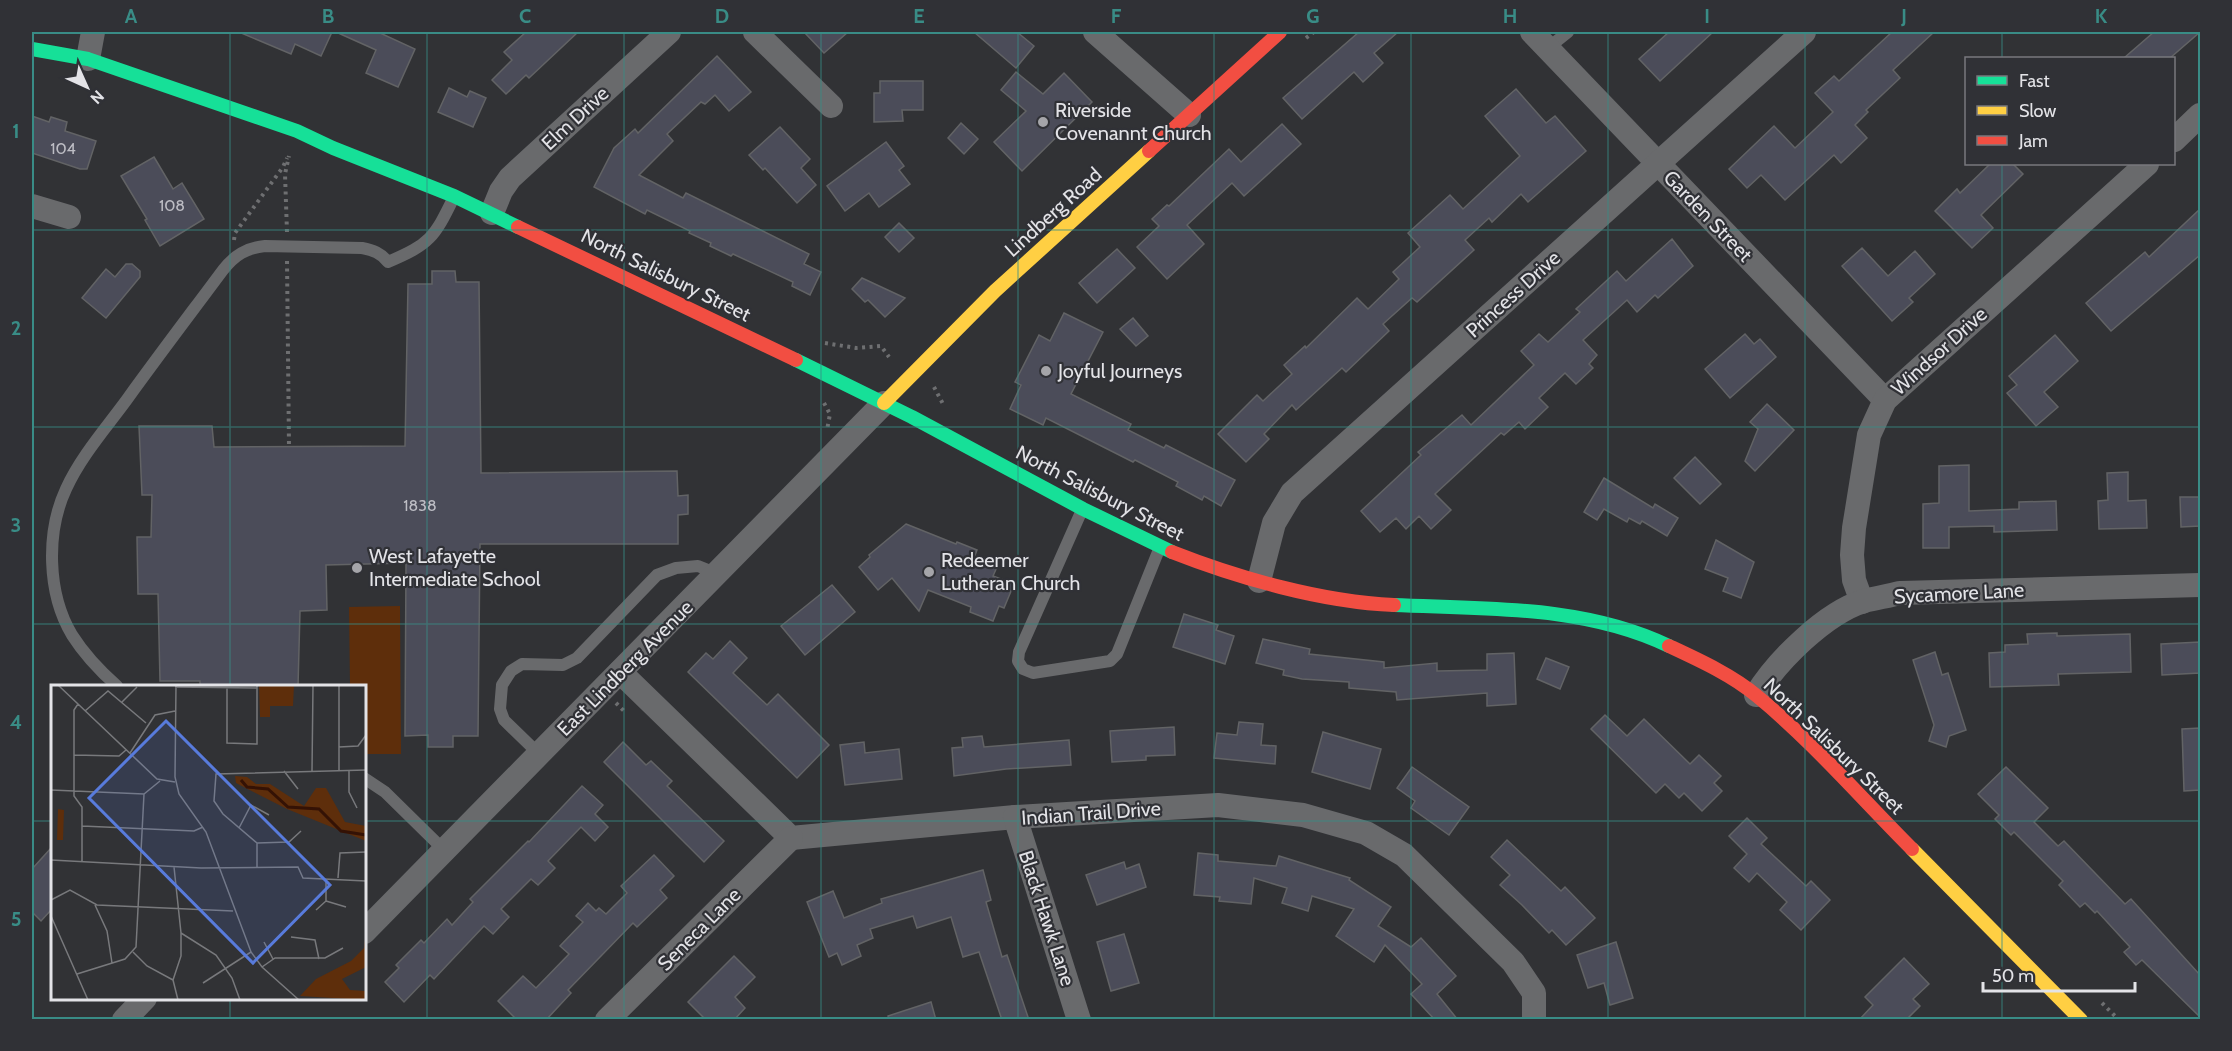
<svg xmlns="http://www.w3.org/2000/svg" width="2232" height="1051" font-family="Cabin,sans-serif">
	<rect width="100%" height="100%" fill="#313235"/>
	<path fill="#5e2e0b" d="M400,606L401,754H365L364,686H350L349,607Z"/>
	<g fill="#4b4c59" stroke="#626365" stroke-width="1.5">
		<path d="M239,32H332L321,56L295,44L291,54Z"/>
		<path d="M336,32H378L415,49L398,87L366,73L376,50Z"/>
		<path d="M526,32H578L529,78L526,75L506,94L492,80L512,60L504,52Z"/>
		<path d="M804,32H848L824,53Z"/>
		<path d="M974,32H1017L1034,46L1016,68Z"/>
		<path d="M1359,32H1398L1374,53L1383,63L1363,82L1354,72L1302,119L1283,98Z"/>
		<path d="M1669,32H1713L1660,81L1639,59Z"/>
		<path d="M1892,32H1934L1893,70L1900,78L1866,110L1868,112L1855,125L1867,138L1841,163L1834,155L1785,200L1761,175L1747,188L1729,169L1774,126L1795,148L1833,112L1815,93L1834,76L1839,81Z"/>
		<path d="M2154,32H2200L2170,58H2124Z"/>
		<path d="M717,56L751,92L729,111L715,95L705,104L701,102L667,134L673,141L639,175L683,198L686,193L809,254L804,264L821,272L810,295L792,286L793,282L733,254L731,256L710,246L711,243L689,233L690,231L647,210L645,214L594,187L614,148L635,129L638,133Z"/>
		<path d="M1016,72L1043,94L1064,73L1092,102L1022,171L994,142L1026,111L1001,90Z"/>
		<path d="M880,81H923V110H902L903,121L874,122V93H880Z"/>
		<path d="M449,88L467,97L470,91L486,98L473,127L438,112Z"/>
		<path d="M1516,89L1546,123L1555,116L1586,151L1528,202L1521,194L1492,222L1489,218L1465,240L1474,250L1417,302L1412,298L1383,324L1389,331L1346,372L1342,368L1296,410L1292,405L1264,434L1269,439L1246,462L1218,434L1257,395L1263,401L1292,374L1284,365L1305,346L1306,348L1357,298L1368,309L1399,279L1393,272L1420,247L1408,233L1450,195L1463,209L1520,156L1485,116Z"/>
		<path d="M32,116L49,122L51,117L67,122L65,131L96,141L87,169H80L32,153Z"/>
		<path d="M961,123L978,139L964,154L948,138Z"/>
		<path d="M1282,124L1301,144L1244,196L1232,183L1187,225L1204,244L1167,279L1137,247L1159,226L1152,219L1167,205L1169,206L1229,149L1241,162Z"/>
		<path d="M780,127L810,159L801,168L816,185L797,203L765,168L763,170L749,155Z"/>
		<path d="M886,142L904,166L899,170L910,184L879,207L869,193L845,211L827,186Z"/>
		<path d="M154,157L173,189L182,183L204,219L160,246L145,220L147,219L121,176Z"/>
		<path d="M1990,164H2013L2023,174L1981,215L1993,228L1972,248L1935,211L1957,189L1960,193Z"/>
		<path d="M2200,209V255L2111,331L2086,303L2145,252L2149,257Z"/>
		<path d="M899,223L914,238L899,252L885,237Z"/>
		<path d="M1672,239L1693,266L1658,298L1655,295L1637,312L1627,300L1583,340L1597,355L1589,364L1593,368L1576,384L1565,373L1539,398L1548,407L1525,429L1519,422L1504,435L1501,433L1435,494L1451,510L1431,529L1419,516L1406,529L1396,518L1380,532L1361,511L1421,455L1418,452L1462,415L1471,425L1534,365L1521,351L1539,334L1548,342L1580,312L1576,309L1617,271L1626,281Z"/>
		<path d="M1862,248L1888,276L1915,251L1935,274L1909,298L1913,302L1892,321L1842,266Z"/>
		<path d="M1117,249L1135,268L1097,303L1079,283Z"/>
		<path d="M126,264H132L140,271V277L106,318L82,298L106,269L115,277Z"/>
		<path d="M432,271H455L456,282H479L481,473L677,471L678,496L688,495V514L678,515V544H480L478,736H453V747H428V735L405,736L406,563L326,565L327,610L300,611L298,687H200V681H160L158,594H138L137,537H151L152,495H142L139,426H212L214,447L405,446L408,284H432Z"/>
		<path d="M862,278L905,298L885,317L868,300L865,302L852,289Z"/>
		<path d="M1064,313L1103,332L1071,394L1131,424L1128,430L1164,448L1166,445L1235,480L1221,506L1204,496L1202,500L1176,486L1178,482L1135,460L1133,462L1046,418L1043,425L1010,409L1021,385L1015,382L1039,335L1050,341Z"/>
		<path d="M1133,318L1148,336L1136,346L1120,329Z"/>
		<path d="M1745,334L1754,344L1760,339L1776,357L1730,398L1705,369Z"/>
		<path d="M2055,335L2078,361L2044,392L2058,407L2036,426L2007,393L2017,385L2009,376Z"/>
		<path d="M1767,404L1794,430L1755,471L1745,461L1758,429L1750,422Z"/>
		<path d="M1695,457L1721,484L1700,504L1674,478Z"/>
		<path d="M1969,465V511L2019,509V502L2056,501L2057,530L1994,532V526L1949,527V548H1923V504L1939,503V466Z"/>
		<path d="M2128,472V501L2146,500L2147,528L2099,529L2098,501L2108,500L2107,473Z"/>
		<path d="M1604,478L1653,508L1655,504L1678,518L1667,536L1642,521L1640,524L1629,518L1627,522L1604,509L1597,520L1584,512Z"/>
		<path d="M2180,497H2200V526L2181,527Z"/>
		<path d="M906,524L956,544L957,542L977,550L974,558L997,567L993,576L1014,584L1004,608L999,606L993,621L970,612L971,607L928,590L919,611L892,578L878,590L859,567L870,557L869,555Z"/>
		<path d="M1716,540L1754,562L1741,598L1723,591L1728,578L1705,569Z"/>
		<path d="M832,585L855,612L805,655L781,626Z"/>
		<path d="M1184,614L1218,625L1216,630L1234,636L1225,664L1173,647Z"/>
		<path d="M2057,633V636L2130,634L2131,672L2058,674L2059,685L1990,687L1989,653L2005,652V645L2028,644L2027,634Z"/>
		<path d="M1263,639L1310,649L1309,654L1384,662V668L1437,663V671L1487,670V654L1514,653L1516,704L1487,706V693L1397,700L1396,692L1349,688V682L1302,679L1283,675L1284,670L1256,663Z"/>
		<path d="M730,641L747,658L733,673L767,705L778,694L829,745L797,778L688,672L706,653L713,659Z"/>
		<path d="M2200,642V673L2162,675L2161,644Z"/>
		<path d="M1935,652L1942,675L1948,673L1966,730L1949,736L1946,747L1929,741L1934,725L1913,660Z"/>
		<path d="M1546,658L1569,667L1560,689L1537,679Z"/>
		<path d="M1605,715L1627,736L1644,719L1690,764L1699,755L1721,776L1714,783L1722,791L1702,811L1684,793L1679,798L1665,784L1656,793L1591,729Z"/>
		<path d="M1239,722L1263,724L1261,745L1276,746L1275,764L1214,758L1217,733L1237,735Z"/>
		<path d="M1174,727L1175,755L1146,756V760L1112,762L1110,731Z"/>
		<path d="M2200,728V790L2184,791L2182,729Z"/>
		<path d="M1323,732L1381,749L1370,789L1312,772Z"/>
		<path d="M982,736L984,747L1069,740L1071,765L1006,769L954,776L952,748L963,747L962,738Z"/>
		<path d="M623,742L646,765L651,761L672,781L667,786L724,841L704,862L604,762Z"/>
		<path d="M864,742L865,753L899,749L902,779L845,785L840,745Z"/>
		<path d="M1412,767L1469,807L1449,835L1411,808L1415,801L1397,788Z"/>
		<path d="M2006,767L2048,808L2034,822L2058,846L2064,841L2125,904L2131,899L2200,975V1017L2142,960L2136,965L2124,952L2130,947L2097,911L2095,913L2085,903L2080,907L2059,885L2063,881L2014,832L2011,835L1995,819L1999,815L1978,794Z"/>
		<path d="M582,786L603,805L595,814L608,827L595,841L581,827L548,861L555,868L538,885L531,879L501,909L509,917L493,934L484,926L434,979L430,975L404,1002L385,982L399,968L396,965L421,940L424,943L447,919L452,925L473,902L470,899L528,841L529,842Z"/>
		<path d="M1747,818L1767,838L1761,844L1806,886L1811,881L1830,900L1801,930L1780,910L1787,902L1757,873L1749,882L1734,868L1747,854L1729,836Z"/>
		<path d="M1507,840L1561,891L1565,887L1595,918L1566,945L1552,930L1549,933L1522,905L1500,885L1510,875L1491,857Z"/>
		<path d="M52,847V909L41,921L32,912V869Z"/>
		<path d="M1198,853L1218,855V861L1276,866L1279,856L1350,878L1349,880L1391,907L1378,926L1411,947L1421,938L1456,976L1437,994L1458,1020H1435L1411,994L1422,984L1385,945L1374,962L1336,936L1354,909L1312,896L1308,911L1282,903L1287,888L1254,878L1251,904L1219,901L1220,897L1194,895Z"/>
		<path d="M654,855L674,876L660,890L667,898L637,927L633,923L568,990L571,993L546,1020H517L498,1001L523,976L536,988L569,954L560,946L583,922L576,916L588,903L596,911L599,908L606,914L627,893L621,886Z"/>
		<path d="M1124,862L1126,869L1139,864L1146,887L1097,905L1086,875Z"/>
		<path d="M983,870L991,900L986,902L1002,957L1007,955L1029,1020H1002L979,952L963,957L951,917L917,928L913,916L870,929L873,938L857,945L861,956L842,965L837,953L829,957L807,902L833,891L844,918L882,903L881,899Z"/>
		<path d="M1124,934L1139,983L1111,991L1097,942Z"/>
		<path d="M1616,942L1633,998L1610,1005L1604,983L1588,988L1577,955Z"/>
		<path d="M734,956L755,977L735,997L745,1008L734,1020H706L688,1002Z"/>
		<path d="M1904,958L1929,984L1913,999L1920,1006L1906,1020H1859L1873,1005L1865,997Z"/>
		<path d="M931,1002L936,1020H889L888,1016Z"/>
	</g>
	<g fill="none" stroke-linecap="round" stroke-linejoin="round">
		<g stroke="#6e6f71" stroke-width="4" stroke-dasharray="3 4.5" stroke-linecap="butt">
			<path d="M1306,38L1314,32"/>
			<path d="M287,232L285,174L289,156"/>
			<path d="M234,240L235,233L283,167L287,158"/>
			<path d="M287,261L289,447"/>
			<path d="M825,343L856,348L881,346L889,357"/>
			<path d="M934,387L943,404"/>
			<path d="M824,403L830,414L827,430"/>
			<path d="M616,703L624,711"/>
			<path d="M2102,1003L2119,1020"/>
		</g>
		<g stroke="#696a6c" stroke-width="12">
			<path d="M1548,48L1568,32"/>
			<path d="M1082,510L1019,652L1018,661L1023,669L1033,673L1110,661L1117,654L1160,547"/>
			<path d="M117,686C100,671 84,654 72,635C47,593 46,532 66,489C81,456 107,427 128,398C159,355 191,313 223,270C235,255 246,248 265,246L362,248C373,250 381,253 388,262C430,244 434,238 454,197"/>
			<path d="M539,754L504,720L500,709L502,685L511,671L522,664L563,665L577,658L657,575L676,568L698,566L718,574"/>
			<path d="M364,778L385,792L445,851"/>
		</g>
		<g stroke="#696a6c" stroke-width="24">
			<path d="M755,32L831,106"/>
			<path d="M1095,32L1189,115"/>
			<path d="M1532,32L1885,400"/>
			<path d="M88,59L93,32"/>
			<path d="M2174,140L2200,115"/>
			<path d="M32,206L69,217"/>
			<path d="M492,213L501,191L510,178L669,32"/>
			<path d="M1259,581L1274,523L1292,493L1804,32"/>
			<path d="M1862,602L1854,580L1852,555L1854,528L1869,435L1885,400L2147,164"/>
			<path d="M620,672L791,838L1015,817L1218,805L1303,815L1366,833L1404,855L1513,962L1534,993V1020"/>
			<path d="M1756,695C1777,661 1825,613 1864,601C1876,598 1888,596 1900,593L2200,585"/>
			<path d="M1015,817L1079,1020"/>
			<path d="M364,932L884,403"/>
			<path d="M124,1020L145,998"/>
			<path d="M607,1020L791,838"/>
		</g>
		<g stroke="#16e098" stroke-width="14">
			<path d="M32,49L88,59L297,131L333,148L454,196L518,227"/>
			<path d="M796,360L912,417L1083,509L1172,552"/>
			<path d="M1394,605C1486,609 1584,605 1669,646"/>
		</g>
		<g stroke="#ffcf43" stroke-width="14">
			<path d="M884,403L995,291L1149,151"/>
			<path d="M1912,849L2081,1020"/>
		</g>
		<g stroke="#f24e42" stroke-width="14">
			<path d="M1149,151L1280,32"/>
			<path d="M518,227L796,360"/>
			<path d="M1172,552C1238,578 1322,602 1394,605"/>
			<path d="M1669,646C1699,660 1732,675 1757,696C1812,741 1862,799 1912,849"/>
		</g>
	</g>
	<path fill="none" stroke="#398c86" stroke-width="1.5" stroke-opacity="0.55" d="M230,32V686M427,32V1020M624,32V1020M821,32V1020M1018,32V1020M1214,32V1020M1411,32V1020M1608,32V1020M1805,32V1020M2002,32V58M2002,164V1020M32,230H2200M32,427H2200M32,624H2200M32,821H52M364,821H2200M230,998V1020"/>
	<g fill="#a5a5a9" stroke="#303136" stroke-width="2">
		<circle cx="1043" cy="122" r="6"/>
		<circle cx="1046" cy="371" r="6"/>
		<circle cx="357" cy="568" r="6"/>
		<circle cx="929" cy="572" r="6"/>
	</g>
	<g text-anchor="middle" stroke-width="4.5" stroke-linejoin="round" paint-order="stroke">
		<g font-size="16" fill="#bdbdc4">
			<text x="63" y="154">104</text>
			<text x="172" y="211">108</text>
			<text x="420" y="511">1838</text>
		</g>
		<g font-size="20" fill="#e3e3e7" stroke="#303136" text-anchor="start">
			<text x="1055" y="117">Riverside<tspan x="1055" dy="23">Covenannt Church</tspan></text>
			<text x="1058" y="378">Joyful Journeys</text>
			<text x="369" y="563">West Lafayette<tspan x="369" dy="23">Intermediate School</tspan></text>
			<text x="941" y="567">Redeemer<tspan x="941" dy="23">Lutheran Church</tspan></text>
		</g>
		<g font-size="20" fill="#e3e3e7" stroke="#303136">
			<text transform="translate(575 118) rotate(-43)" y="7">Elm Drive</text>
			<text transform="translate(1053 212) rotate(-42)" y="7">Lindberg Road</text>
			<text transform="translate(1708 216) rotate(46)" y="7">Garden Street</text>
			<text transform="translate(666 275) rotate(26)" y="7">North Salisbury Street</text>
			<text transform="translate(1513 294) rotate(-42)" y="7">Princess Drive</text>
			<text transform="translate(1939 351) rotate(-42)" y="7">Windsor Drive</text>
			<text transform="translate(1100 493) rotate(27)" y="7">North Salisbury Street</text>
			<text transform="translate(1959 593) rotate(-3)" y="7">Sycamore Lane</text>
			<text transform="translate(625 668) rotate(-45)" y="7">East Lindberg Avenue</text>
			<text transform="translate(1834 746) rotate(44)" y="7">North Salisbury Street</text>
			<text transform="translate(1091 813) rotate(-4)" y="7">Indian Trail Drive</text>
			<text transform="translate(1047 918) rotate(72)" y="7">Black Hawk Lane</text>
			<text transform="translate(699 929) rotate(-45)" y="7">Seneca Lane</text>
		</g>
	</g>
	<g transform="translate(51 685)">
		<rect width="315" height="315" fill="#313235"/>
		<path d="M208,0H243L242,21H219V32H209ZM184,91L196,92L205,99H219L253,121L265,103H275L294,137L315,141V156L236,124L185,98ZM7,124L13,125L12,155H6ZM315,247V282L291,294L299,305L315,306V315L249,311L265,294L300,276L313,263Z" fill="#5e2e0b"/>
		<path fill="none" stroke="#341205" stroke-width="3" d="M190,95L196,102L217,104L237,122L268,124L290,146L315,150"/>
		<path fill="none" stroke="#78797c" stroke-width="1.5" d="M7,0L106,94L124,97M125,0L124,92L128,109L155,147L200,267L211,282L248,315M124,2L206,3M176,3V58L206,59V0M71,17L86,2M27,19L23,25V111L31,122V177M34,26L57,6L95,38M288,62L307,61L315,50M79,68L104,30L124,26M23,70L68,71L75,65M233,86L247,104M261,86L262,0M288,86V0M298,86V107L306,123M0,105L93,109L109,96M31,141L143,146L152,142M188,143L200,120L218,130M206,158L238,157L250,146M0,175L150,183L247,182L252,193L315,196M123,182L130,248V271L122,295L127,315M206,183V158L172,129L163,116L165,89L315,85M287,193L289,168L315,167M0,215L19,205L46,220L182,226M275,216L295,222M44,220L56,246L61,278M265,225L275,216V194M0,231L37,315M130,248L165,270L181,293L189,315M240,252L264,255L268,274M213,257L222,274M82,267L96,281L122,295M211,282L224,273H274L292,263M26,289L74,274L85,262L93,109M152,298L200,267"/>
		<path fill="#587bdc" fill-opacity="0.15" stroke="#587bdc" stroke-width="3" d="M115,36L279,200L202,278L38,113Z"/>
		<rect width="315" height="315" fill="none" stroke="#e3e3e7" stroke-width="3"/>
	</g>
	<rect width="2232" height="1051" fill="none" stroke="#303136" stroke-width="66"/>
	<rect x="1965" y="57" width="210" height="108" fill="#303136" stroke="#78787d" stroke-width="1.5"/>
	<rect x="1977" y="76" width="30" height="9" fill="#16e098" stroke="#78787d" stroke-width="1.5"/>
	<text x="2019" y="87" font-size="18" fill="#e3e3e7">Fast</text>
	<rect x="1977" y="106" width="30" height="9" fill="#ffcf43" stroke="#78787d" stroke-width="1.5"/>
	<text x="2019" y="117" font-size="18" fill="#e3e3e7">Slow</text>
	<rect x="1977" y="136" width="30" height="9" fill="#f24e42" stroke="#78787d" stroke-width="1.5"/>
	<text x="2019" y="147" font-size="18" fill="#e3e3e7">Jam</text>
	<g transform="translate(87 87) rotate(135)" stroke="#303136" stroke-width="4.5" paint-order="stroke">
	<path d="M0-4.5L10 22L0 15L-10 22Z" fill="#e3e3e7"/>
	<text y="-9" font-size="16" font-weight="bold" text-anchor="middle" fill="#e3e3e7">N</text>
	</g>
	<path d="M1983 982v9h152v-9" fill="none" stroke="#e3e3e7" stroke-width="3"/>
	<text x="1992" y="982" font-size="18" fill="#e3e3e7" stroke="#303136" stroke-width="4.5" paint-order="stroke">50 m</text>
	<rect x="33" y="33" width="2166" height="985" fill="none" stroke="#398c86" stroke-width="2"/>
	<g font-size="20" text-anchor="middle" font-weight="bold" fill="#398c86">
		<text x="131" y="23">A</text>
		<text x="328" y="23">B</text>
		<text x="525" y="23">C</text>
		<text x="722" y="23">D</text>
		<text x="919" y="23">E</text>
		<text x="1116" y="23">F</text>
		<text x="1313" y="23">G</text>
		<text x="1510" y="23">H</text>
		<text x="1707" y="23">I</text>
		<text x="1904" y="23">J</text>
		<text x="2101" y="23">K</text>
		<text x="16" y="138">1</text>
		<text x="16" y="335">2</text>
		<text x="16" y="532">3</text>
		<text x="16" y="729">4</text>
		<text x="16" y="926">5</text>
	</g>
</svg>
